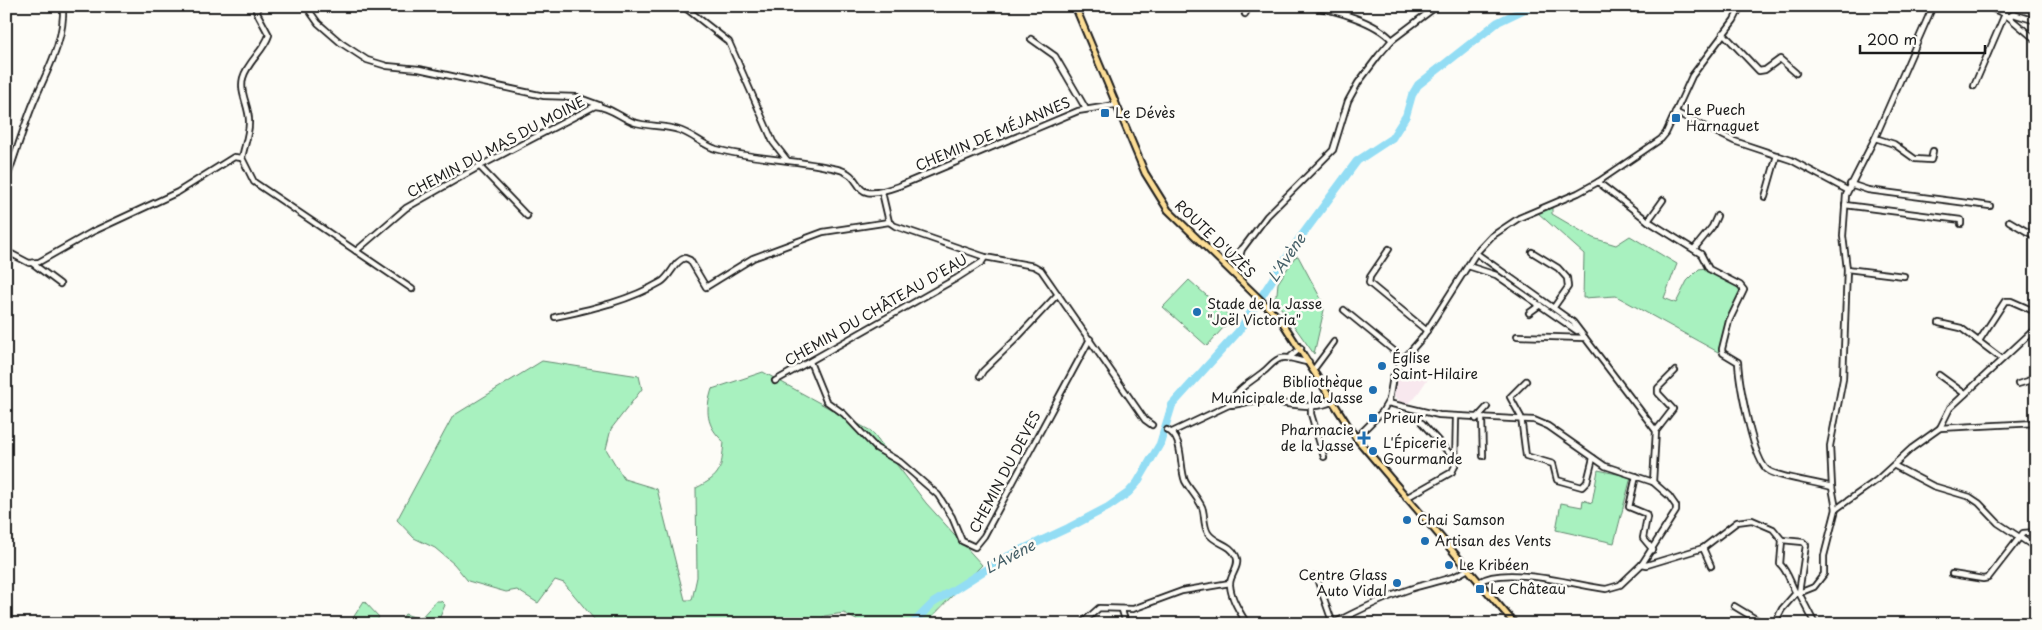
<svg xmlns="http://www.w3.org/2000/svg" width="2042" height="630" font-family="'Playpen Sans',sans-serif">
	<rect width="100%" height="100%" fill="#fdfcf7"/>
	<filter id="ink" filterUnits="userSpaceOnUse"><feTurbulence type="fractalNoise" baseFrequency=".02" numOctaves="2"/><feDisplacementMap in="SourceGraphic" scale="10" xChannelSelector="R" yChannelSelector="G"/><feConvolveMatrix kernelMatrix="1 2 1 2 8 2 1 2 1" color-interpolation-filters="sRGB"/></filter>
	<g filter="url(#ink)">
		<path fill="#f8e8ee" d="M1407,364L1431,374L1415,398L1407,404L1399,403V400L1394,397L1397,377L1403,373Z"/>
		<g fill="#a8f1bf" stroke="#62866e">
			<path d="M1552,206V214L1593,238L1616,245L1630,236L1677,264L1664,298L1676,303L1687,281L1699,269L1706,268L1738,285L1741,291L1722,336L1723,350L1718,352L1616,296L1583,298L1584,254L1538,213Z"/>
			<path d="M1298,256L1321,299L1324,310L1314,354L1282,309L1272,301L1277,293L1278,283L1295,257Z"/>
			<path d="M1189,280L1232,318L1207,346L1163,307Z"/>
			<path d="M542,361L639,376L642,389L611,429L606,449L624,479L657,489L685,600H692L697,577L696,488C722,475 721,470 724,442C706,426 705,411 712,389L763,372L871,431L926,503L982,565L928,621L916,624H863L844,613L824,616L816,624H598L564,583L555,580L538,603L517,590L506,592L468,581L454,564L435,548L414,538L397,520L453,416Z"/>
			<path d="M1598,470L1631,477L1614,543L1556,530L1561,503L1582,507L1583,500L1592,503Z"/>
			<path d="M364,601L379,617L375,624H349Z"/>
			<path d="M436,601H441L445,605L437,624H398L405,614L420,619Z"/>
		</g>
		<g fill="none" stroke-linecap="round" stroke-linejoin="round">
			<path stroke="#93ddf4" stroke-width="8" d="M912,624L933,603L1004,558L1068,528L1108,507L1128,493L1137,483L1160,444L1172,405L1238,332L1297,242L1357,161L1392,138L1406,116L1412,95L1418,85L1498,22L1531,6"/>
			<defs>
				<g id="minor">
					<path d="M306,6L318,23L341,43L367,60L387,66L419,69L544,96L577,97L599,105"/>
					<path d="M683,6L729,42L773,142L787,160"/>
					<path d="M1310,6C1334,10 1375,21 1392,40"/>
					<path d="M1986,6L2005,14L2036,40"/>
					<path d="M1245,14L1250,6"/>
					<path d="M2009,17L2013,14L2036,21"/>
					<path d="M1723,33L1759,71L1765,70L1780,59L1796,73"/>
					<path d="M1031,39L1055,56L1086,109"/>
					<path d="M1974,86L2005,14"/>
					<path d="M1675,112L1734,141L1791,160L1847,190"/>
					<path d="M1875,138L1894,144L1915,159L1931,160L1933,151"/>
					<path d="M242,158L254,182L356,251L406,208L482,165L595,106C610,107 620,117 633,122C648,127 664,125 679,130C692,134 703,145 716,149C756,160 797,159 837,169C870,177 845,205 899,186L1078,111L1115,105"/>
					<path d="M242,158C244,147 249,135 249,123C250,107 239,94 243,78C247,62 264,51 269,35L256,11L259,6"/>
					<path d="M479,166L527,216"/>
					<path d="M6,181C15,155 23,129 33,104C46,72 65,42 63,6"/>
					<path d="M1598,182L1648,221L1701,254L1709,269L1740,285L1744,290L1729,321L1722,349L1723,353L1738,362C1739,381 1753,463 1769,471C1781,478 1816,482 1832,487"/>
					<path d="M1850,184L1868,190L1990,206"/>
					<path d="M882,192L889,222L895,226L985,257L1034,266L1041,270L1145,420L1152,425"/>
					<path d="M1765,197L1777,155"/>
					<path d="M1845,205L1961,220V224"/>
					<path d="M1648,221L1663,200"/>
					<path d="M2009,221L2036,237"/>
					<path d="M1389,249L1370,277L1369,283L1427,331"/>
					<path d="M1694,249L1712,227L1717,216"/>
					<path d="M6,251L29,263L39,262L92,232L178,192L234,157L242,158"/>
					<path d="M356,251L412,289"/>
					<path d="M1532,252L1558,268L1567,278L1568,287L1554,307"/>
					<path d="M1476,253L1573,322L1656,431L1653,482"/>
					<path d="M1221,261L1235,255L1243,248L1267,216L1333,150L1348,101L1358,83L1379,55L1392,40L1437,6"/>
					<path d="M32,263L60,284"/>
					<path d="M1468,266L1496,275L1577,331"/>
					<path d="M1847,269L1904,276"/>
					<path d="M1235,274L1242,249"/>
					<path d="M1344,310L1404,359"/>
					<path d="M1529,313L1540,305"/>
					<path d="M555,317C591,309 629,301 661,282C671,276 674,261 685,258L690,260L706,287L753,258L823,232L889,222"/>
					<path d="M1939,323L1961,328L2002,359"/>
					<path d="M1517,336L1585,338"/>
					<path d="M1979,341L2005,301H2011L2036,312"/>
					<path d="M1289,358L1301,348"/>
					<path d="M810,362L826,401L844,414L876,448L900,462L938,495L952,517L962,541L975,547L984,536L1090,339"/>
					<path d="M1314,369L1334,342"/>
					<path d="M1939,375L1965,394"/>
					<path d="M980,376L983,371L1015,340L1058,294"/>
					<path d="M775,381L957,278L982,262L985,257"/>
					<path d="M1526,381L1510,397L1521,417L1526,456L1553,464L1557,480L1582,487L1587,482L1593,458"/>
					<path d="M2018,384L2028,381L2036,373"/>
					<path d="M1388,403L1439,415L1534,420L1548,426L1605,466L1653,482L1669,496L1676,506V511L1642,564"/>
					<path d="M1229,405C1238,405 1245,402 1253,401C1275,399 1313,413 1333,401"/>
					<path d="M1311,405V414L1324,457"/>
					<path d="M1476,419L1487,407"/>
					<path d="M1482,419L1483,456"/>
					<path d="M1422,423L1450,454L1455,456"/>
					<path d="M1940,428L2036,423"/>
					<path d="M1167,430C1184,437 1179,466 1185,481C1190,490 1197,497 1202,507C1205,514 1203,525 1208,533C1215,544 1230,543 1236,556C1241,566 1229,576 1230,585C1231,599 1240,612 1247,624"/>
					<path d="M1656,431L1673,409L1658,393V388L1675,371"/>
					<path d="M1172,432L1229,405C1236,389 1251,382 1263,372C1269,368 1274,359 1282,358C1291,356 1300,362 1309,362"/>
					<path d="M1356,438L1382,412L1389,400L1393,377L1401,362L1422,338L1476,253L1492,236L1519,218L1578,193L1598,182L1661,139L1666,133L1692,76L1734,20L1741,6"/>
					<path d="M1895,466L1933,486L1970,497L1979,503L1998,523L2036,548"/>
					<path d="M1636,476L1629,507L1646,514L1647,517L1643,538L1653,550"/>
					<path d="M1406,498L1452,472L1455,466L1456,417"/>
					<path d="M1836,509L1877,480L1912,448L1940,428L1950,408L2036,328"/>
					<path d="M1782,540L1803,542L1806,545L1799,593L1814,587L1824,574V556L1836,509L1832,487L1830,446L1843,379L1847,269L1843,236L1846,195L1875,138L1933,6"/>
					<path d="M1782,540L1780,564C1789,573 1790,583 1796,593H1799L1815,624"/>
					<path d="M1703,548L1711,566"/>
					<path d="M1952,574L1983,579L1988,578L2023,533L2036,532"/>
					<path d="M1316,576L1333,624"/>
					<path d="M1479,582C1505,565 1575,585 1606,589L1620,585L1642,564L1647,565L1703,548L1737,522L1752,520L1773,529L1782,540"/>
					<path d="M1734,606L1764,624"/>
					<path d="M1122,610L1126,624"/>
					<path d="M1081,624L1099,608L1133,609L1182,591L1230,583"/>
					<path d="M1332,624C1357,611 1383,598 1410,589C1429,582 1451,581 1468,569"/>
					<path d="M1774,624L1782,609L1796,593"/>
					<path d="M2032,624L2036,610"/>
				</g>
				<path id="major" d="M1075,6L1145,173L1168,210L1281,320L1356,438L1515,624"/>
			</defs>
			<use href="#minor" stroke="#1c1c1c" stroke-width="8"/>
			<use href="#major" stroke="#1c1c1c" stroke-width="9"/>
			<use href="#minor" stroke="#fdfcf7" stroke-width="4.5"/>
			<use href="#major" stroke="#fdde96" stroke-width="5"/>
		</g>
	</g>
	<g fill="#1f6fb2" stroke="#fdfcf7" stroke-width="2">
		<rect x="1100" y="108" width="10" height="10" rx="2.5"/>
		<rect x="1671" y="113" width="10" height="10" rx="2.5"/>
		<circle cx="1197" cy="312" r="5"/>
		<circle cx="1382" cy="366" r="5"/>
		<circle cx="1373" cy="390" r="5"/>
		<rect x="1368" y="413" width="10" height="10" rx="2.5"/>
		<path d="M1361.5 430.5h5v5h5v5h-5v5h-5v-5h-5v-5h5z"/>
		<circle cx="1373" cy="451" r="5"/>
		<circle cx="1407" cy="520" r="5"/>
		<circle cx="1425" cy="541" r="5"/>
		<circle cx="1449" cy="565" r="5"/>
		<circle cx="1397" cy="583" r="5"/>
		<rect x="1475" y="584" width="10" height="10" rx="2.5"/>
	</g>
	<g text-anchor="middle" stroke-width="5" stroke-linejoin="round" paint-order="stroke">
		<g font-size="14" fill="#1c1c1c" stroke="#fdfcf7" text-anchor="start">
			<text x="1686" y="115">Le Puech<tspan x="1686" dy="16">Harnaguet</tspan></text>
			<text x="1115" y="118">Le Dévès</text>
			<text x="1207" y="309">Stade de la Jasse<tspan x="1207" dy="16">"Joël Victoria"</tspan></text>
			<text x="1392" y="363">Église<tspan x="1392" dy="16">Saint-Hilaire</tspan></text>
			<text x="1363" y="387" text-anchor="end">Bibliothèque<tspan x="1363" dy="16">Municipale de la Jasse</tspan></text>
			<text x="1383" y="423">Prieur</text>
			<text x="1354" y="435" text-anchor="end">Pharmacie<tspan x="1354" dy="16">de la Jasse</tspan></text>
			<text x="1383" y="448">L'Épicerie<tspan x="1383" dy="16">Gourmande</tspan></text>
			<text x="1417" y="525">Chai Samson</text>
			<text x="1435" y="546">Artisan des Vents</text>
			<text x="1459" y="570">Le Kribéen</text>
			<text x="1387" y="580" text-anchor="end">Centre Glass<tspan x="1387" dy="16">Auto Vidal</tspan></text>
			<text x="1490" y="594">Le Château</text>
		</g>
		<g font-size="14" fill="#1c1c1c" stroke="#fdfcf7">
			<text transform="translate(993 134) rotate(-23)" y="5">CHEMIN DE MÉJANNES</text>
			<text transform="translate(496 147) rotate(-28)" y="5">CHEMIN DU MAS DU MOINE</text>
			<text transform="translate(1215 239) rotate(44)" y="5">ROUTE D'UZÈS</text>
			<text transform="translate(876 310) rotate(-30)" y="5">CHEMIN DU CHÂTEAU D'EAU</text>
			<text transform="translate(1005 472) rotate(-62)" y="5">CHEMIN DU DEVES</text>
		</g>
		<g font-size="15" font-style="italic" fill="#466068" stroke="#fdfcf7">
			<text transform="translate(1287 258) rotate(-56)" y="5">L'Avène</text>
			<text transform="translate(1010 557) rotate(-28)" y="5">L'Avène</text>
		</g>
	</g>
	<rect width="2042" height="630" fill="none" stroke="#fdfcf7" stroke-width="25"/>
	<rect x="12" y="12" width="2017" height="605" fill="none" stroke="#1c1c1c" stroke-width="2" filter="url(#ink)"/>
	<path d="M1860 45v8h125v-8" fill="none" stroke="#1c1c1c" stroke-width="2.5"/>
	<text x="1867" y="45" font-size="15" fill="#1c1c1c" stroke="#fdfcf7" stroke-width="4" paint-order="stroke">200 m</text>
</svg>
